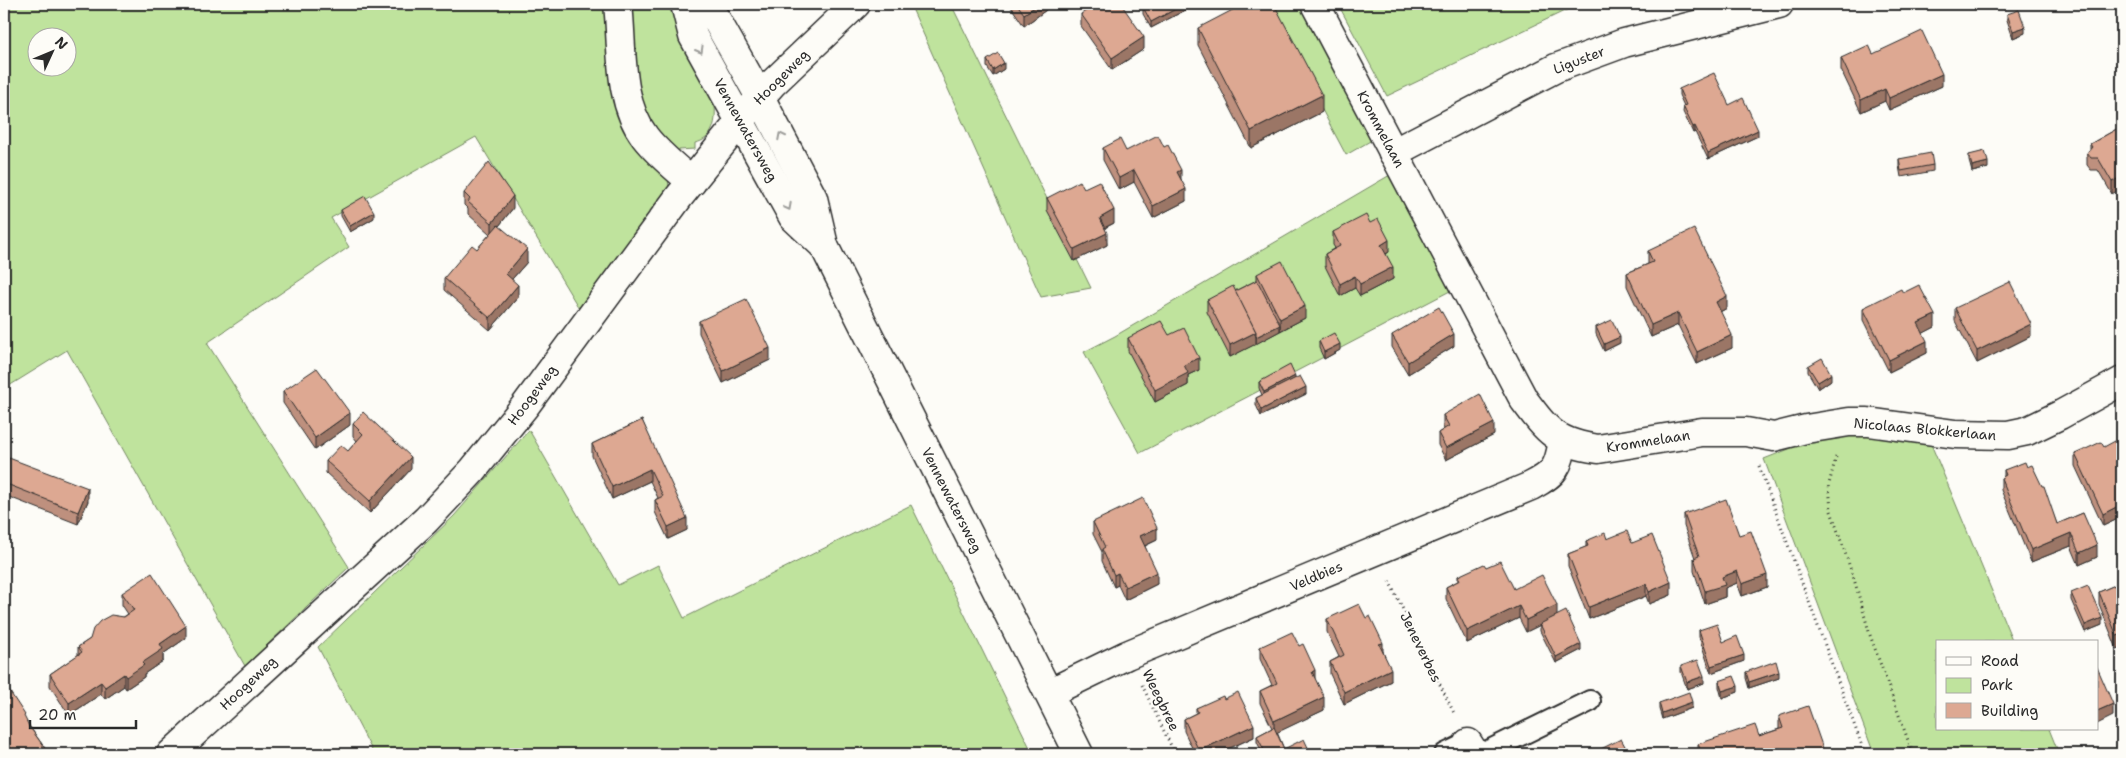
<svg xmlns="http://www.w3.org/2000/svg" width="2126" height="758" font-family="'Shantell Sans',sans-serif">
	<rect width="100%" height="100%" fill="#fdfcf7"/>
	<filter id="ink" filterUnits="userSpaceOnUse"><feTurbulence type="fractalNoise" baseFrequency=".02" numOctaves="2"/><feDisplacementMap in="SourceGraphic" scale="10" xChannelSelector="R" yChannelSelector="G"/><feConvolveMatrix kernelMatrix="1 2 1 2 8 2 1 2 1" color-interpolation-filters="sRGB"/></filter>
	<g filter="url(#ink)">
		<g fill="#bfe39d" stroke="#758764" fill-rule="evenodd">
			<path d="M4,4H607L668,176L669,189L580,310L476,137L331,218L349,247L207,343L349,567L245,666L67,350L4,389ZM38,38H68V68H38Z"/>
			<path d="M626,4H667L714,98C717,116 716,139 695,143V149L678,150L669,147L642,110Z"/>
			<path d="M910,4H951L1091,288L1041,297Z"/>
			<path d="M1266,4H1301L1372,140L1346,155Z"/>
			<path d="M1338,4H1579L1387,96Z"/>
			<path d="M1390,175L1450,291L1140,453L1084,352L1115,336Z"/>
			<path d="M529,430L618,585L658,565L684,618L911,505L1033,754H374L318,647L454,516Z"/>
			<path d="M1845,432L1931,444L2013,642H1937V729H2049L2059,754H1874L1764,459L1799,445Z"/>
		</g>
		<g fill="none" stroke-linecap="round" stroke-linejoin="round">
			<defs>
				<g id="service">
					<path d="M1445,754L1468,743"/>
					<path d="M1482,754L1590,701"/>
				</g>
				<g id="minor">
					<path d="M618,4C623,47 617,100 645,137C658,154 676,168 692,182"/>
					<path d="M1315,4L1524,400C1548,432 1556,443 1598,449L1702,432H1746L1774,437L1806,429L1849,422H1868L1955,434L2008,435L2027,431L2060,415L2122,381"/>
					<path d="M1393,153L1556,68L1624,43L1779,4"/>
					<path d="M1049,693L1127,655L1531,486C1556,473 1558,468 1563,441"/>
					<path d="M1468,743L1475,754"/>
					<path d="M171,754L426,520L473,470L525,406L679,197L750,109L773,83L856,4"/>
				</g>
				<g id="tertiary">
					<path d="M685,4L693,36L793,217L824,246"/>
					<path d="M704,4L716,19L760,97L813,198L824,246L1079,754"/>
				</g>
			</defs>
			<use href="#service" stroke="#2b2b2b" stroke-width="24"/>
			<use href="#minor" stroke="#2b2b2b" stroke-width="31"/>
			<use href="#tertiary" stroke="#2b2b2b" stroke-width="31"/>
			<g stroke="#2b2b2b" stroke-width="3" stroke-dasharray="1 4" stroke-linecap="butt">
				<path d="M1836,457L1829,484L1831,511L1854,579L1870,635L1913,754"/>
				<path d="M1759,466L1865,754"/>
				<path d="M1389,581L1455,715"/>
				<path d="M1142,685L1175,754"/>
			</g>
			<use href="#service" stroke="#fdfcf7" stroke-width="20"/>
			<use href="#minor" stroke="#fdfcf7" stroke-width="28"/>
			<use href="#tertiary" stroke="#fdfcf7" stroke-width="28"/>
		</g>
		<g fill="#be907e" stroke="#2b2b2b">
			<path d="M1009,4H1046V10L1024,26Z"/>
			<path d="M1150,4H1197L1151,28L1143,14V7Z"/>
			<path d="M1081,14L1144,49L1112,70L1081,26Z"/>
			<path d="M2007,14L2025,33L2013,38L2007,20Z"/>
			<path d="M1198,28L1322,112L1251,148L1198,45Z"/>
			<path d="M1873,54L1942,86L1889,110L1885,101L1861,112L1841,70V58Z"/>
			<path d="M987,60L1004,69L993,76L987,67Z"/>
			<path d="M1679,89L1729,105L1758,136L1708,159L1695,132L1693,133L1683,112L1684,106L1679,95Z"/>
			<path d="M2122,126L2112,194L2098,170H2091L2087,165V153L2090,149V144Z"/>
			<path d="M1103,148L1126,151L1181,179L1186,201L1153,218L1134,182L1119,190L1103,160Z"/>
			<path d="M1969,155L1988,168L1972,172L1969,161Z"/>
			<path d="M1899,159L1933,165V171L1901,177L1899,166Z"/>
			<path d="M1084,188L1114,223L1105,228L1107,245L1074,261L1047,210V198Z"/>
			<path d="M464,193L513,208L499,226L527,262L512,279L518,297L490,330L444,290V278L477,249L490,234L468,214V209L464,205Z"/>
			<path d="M341,210L374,218L350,232L341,216Z"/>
			<path d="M1370,223L1389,252L1386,254L1393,279L1360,296L1355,288L1340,296L1325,266V254L1335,248L1333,245V232Z"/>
			<path d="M1648,251L1727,308L1720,312L1732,348L1697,364L1678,325L1651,337L1627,286V273L1648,264Z"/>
			<path d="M1257,274L1305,318L1230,357L1207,312V300L1235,291L1257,280Z"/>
			<path d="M1903,293L1935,327L1923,333L1927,353L1889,372L1863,320V308Z"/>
			<path d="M1955,308L2031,336L1977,363L1955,321Z"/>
			<path d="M699,321L770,360L723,383L699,333Z"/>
			<path d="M1596,327L1620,343L1604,351L1596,334Z"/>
			<path d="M1169,335L1199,370L1188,375V385L1155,402L1128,351V338Z"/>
			<path d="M1392,335L1454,346L1408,374L1392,347Z"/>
			<path d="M1319,341L1340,350L1324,359L1319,348Z"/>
			<path d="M1808,366L1831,380L1818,389L1808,372Z"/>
			<path d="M1295,378L1306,394L1261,416L1256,405V398L1262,395L1259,388V382Z"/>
			<path d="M283,391L350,425L315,450L283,403Z"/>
			<path d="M1443,415L1494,435L1446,460L1438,445V433L1444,429L1443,427Z"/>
			<path d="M642,420L687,530L668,539L655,512V500L658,498L650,481L612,499L592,456V444Z"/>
			<path d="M353,424L411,469L370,513L326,473V461L348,451L357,441L353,436Z"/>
			<path d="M2104,447L2122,456V517L2103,526L2075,466V454Z"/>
			<path d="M2027,467L2042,486L2057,524L2083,513L2097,557L2079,565L2071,546L2031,562L2001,490V478L2004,476V470Z"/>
			<path d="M4,470L88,501L78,524L4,495Z"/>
			<path d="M1684,514L1739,535L1767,587L1742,596L1737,583L1725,588V597L1705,604L1694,571V558H1695L1684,526Z"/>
			<path d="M1093,522L1157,540L1145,546L1157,584L1125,600L1118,585L1114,587L1102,561V552L1093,534Z"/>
			<path d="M1607,539L1632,543L1671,595L1649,604L1646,596L1589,619L1568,566V554L1586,547V541Z"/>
			<path d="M1486,567L1514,589L1557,616L1581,650L1556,663L1540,631V625L1526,632L1519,618L1467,643L1446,599V587L1458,581V576Z"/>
			<path d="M2122,582V647L2117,649L2099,604V592Z"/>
			<path d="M122,593L186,638L163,654V661L144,674V677L126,689L124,686L105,699L101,694L69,715L50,686V674L78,655V647L128,614L122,605Z"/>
			<path d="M2071,593L2102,625L2085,632L2071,600Z"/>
			<path d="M1327,619L1383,651L1391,681L1344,704L1330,674V662L1339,657L1327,632Z"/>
			<path d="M1699,630L1723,642L1744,661L1711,673L1699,637Z"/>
			<path d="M1260,647L1315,679L1324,710L1277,732L1284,749L1311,754H1263L1257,742V736L1272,728L1260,703V691L1272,685L1260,659Z"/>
			<path d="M1681,666L1704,683L1687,689L1681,672Z"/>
			<path d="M1746,672L1779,678L1749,688L1746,678Z"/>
			<path d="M1719,681L1738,692L1722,698L1719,687Z"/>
			<path d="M4,692L25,720L49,754H4Z"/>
			<path d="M1224,699L1254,737L1217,754H1195L1184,731V719L1196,713V708Z"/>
			<path d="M1659,703L1692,708L1662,719L1659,709Z"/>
			<path d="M1779,716L1825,754H1698V744L1759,736L1779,729Z"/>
		</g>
		<g fill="#9b7666" stroke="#2b2b2b">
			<path d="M1039,4H1046V10L1024,26V14Z"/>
			<path d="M1185,4H1197L1151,28V22Z"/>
			<path d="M2025,27V33L2013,38V31Z"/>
			<path d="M1144,37V49L1112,70V58Z"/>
			<path d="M1004,63V69L993,76V70Z"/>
			<path d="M1942,74V86L1889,110V98Z"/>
			<path d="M1885,89V101L1861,112V100Z"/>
			<path d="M1322,95V112L1251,148V131Z"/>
			<path d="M1695,126V132L1693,133V127Z"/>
			<path d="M1758,130V136L1708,159V153Z"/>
			<path d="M1988,162V168L1972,172V166Z"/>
			<path d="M1134,170V182L1119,190V178Z"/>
			<path d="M1181,170V182L1177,172Z"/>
			<path d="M2122,176V188L2112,194V182Z"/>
			<path d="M1186,189V201L1153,218V206Z"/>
			<path d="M513,196V208L492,235V223Z"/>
			<path d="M1114,210V223L1100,230V218Z"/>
			<path d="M374,212V218L350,232V226Z"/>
			<path d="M1107,233V245L1074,261V249Z"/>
			<path d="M1389,240V252L1381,257V245Z"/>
			<path d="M527,249V262L506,286V274Z"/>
			<path d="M1393,267V279L1360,296V284Z"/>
			<path d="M1355,276V288L1340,296V284Z"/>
			<path d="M518,285V297L490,330V318Z"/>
			<path d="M1727,296V308L1716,314V302Z"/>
			<path d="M1305,306V318L1280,331V319Z"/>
			<path d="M1678,313V325L1651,337V325Z"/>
			<path d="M1935,315V327L1918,336V323Z"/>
			<path d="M2031,324V336L1977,363V351Z"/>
			<path d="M1280,325V331L1256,344V337Z"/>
			<path d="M1256,332V344L1230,357V345Z"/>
			<path d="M1454,334V346L1408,374V362Z"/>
			<path d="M1732,335V348L1697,364V352Z"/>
			<path d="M1620,337V343L1604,351V344Z"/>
			<path d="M1927,341V353L1889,372V360Z"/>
			<path d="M1340,344V350L1324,359V352Z"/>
			<path d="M770,348V360L723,383V371Z"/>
			<path d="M1199,358V370L1188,375V385L1155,402V390L1184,365Z"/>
			<path d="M1831,374V380L1818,389V382Z"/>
			<path d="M1295,376V382L1264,399V392Z"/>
			<path d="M1306,387V394L1261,416V410Z"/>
			<path d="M350,413V425L315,450V438Z"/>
			<path d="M1494,423V435L1446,460V448Z"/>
			<path d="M411,457V469L370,513V501Z"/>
			<path d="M650,469V481L612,499V487Z"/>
			<path d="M88,488V501L78,524V512Z"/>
			<path d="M2122,504V517L2103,526V514Z"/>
			<path d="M687,518V530L668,539V527Z"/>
			<path d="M1157,528V540L1140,548V536Z"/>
			<path d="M2071,533V546L2031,562V550Z"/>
			<path d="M2097,545V557L2079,565V553Z"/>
			<path d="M1737,571V583L1725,588V597L1705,604V591L1722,577Z"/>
			<path d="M1157,572V584L1125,600V587Z"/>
			<path d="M1118,573V585L1114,587V575Z"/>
			<path d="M1767,575V587L1742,596V584Z"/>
			<path d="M1671,582V595L1649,604V592Z"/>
			<path d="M1646,584V596L1589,619V607Z"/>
			<path d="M1557,605V617L1526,632V620Z"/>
			<path d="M1519,606V618L1467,643V631Z"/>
			<path d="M2102,618V625L2085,632V625Z"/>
			<path d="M186,626V638L163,654V661L144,674V677L126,689V677L160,644Z"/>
			<path d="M2122,634V647L2117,649V636Z"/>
			<path d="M1383,643V655L1379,644Z"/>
			<path d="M1581,644V650L1556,663V657Z"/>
			<path d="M1744,655V661L1711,673V666Z"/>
			<path d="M1391,669V681L1344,704V692Z"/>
			<path d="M1315,670V683L1312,672Z"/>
			<path d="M1779,672V678L1749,688V682Z"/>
			<path d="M124,674V686L105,699V687Z"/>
			<path d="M1704,676V683L1687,689V682Z"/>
			<path d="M101,682V694L69,715V703Z"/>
			<path d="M1738,686V692L1722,698V691Z"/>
			<path d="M1324,697V710L1274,734V721Z"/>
			<path d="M1692,702V708L1662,719V713Z"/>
			<path d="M2113,704V716L2097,724V711Z"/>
			<path d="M1254,725V737L1217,754H1199V751Z"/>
			<path d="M1626,748V754H1614Z"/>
		</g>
		<g fill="#dda892" stroke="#2b2b2b">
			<path d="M1017,4H1039L1024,14Z"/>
			<path d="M1097,4H1121L1144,37L1112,58L1081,14Z"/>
			<path d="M1150,4H1185L1151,22L1143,7Z"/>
			<path d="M1244,4H1274L1322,95L1251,131L1198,28Z"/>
			<path d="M2019,10L2025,27L2013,31L2007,14Z"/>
			<path d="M1922,31L1942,74L1889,98L1885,89L1861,100L1841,58L1869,45L1873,54Z"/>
			<path d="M998,53L1004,63L993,70L987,60Z"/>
			<path d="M1714,73L1729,105L1743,98L1758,130L1708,153L1695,126L1693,127L1683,106L1686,105L1679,89Z"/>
			<path d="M2122,126V176L2112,182L2098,158H2091L2087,153L2092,147L2090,144Z"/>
			<path d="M1158,135L1164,147L1168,145L1181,170L1177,172L1186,189L1153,206L1134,170L1119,178L1103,148L1120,139L1126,151Z"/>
			<path d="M1985,151L1988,162L1972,166L1969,155Z"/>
			<path d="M1931,153L1933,165L1901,171L1899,159Z"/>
			<path d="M489,162L513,196L492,223L468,202L470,199L464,193Z"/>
			<path d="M1080,181L1084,188L1099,181L1114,210L1100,218L1107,233L1074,249L1047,198Z"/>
			<path d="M365,196L374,212L350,226L341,210Z"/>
			<path d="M1366,215L1370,223L1378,219L1389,240L1381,245L1393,267L1360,284L1355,276L1340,284L1325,254L1340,246L1333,232Z"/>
			<path d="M498,225L527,249L506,274L518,285L490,318L444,278L472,245L477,249Z"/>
			<path d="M1694,229L1727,296L1716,302L1732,335L1697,352L1678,313L1651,325L1627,273L1653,262L1648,251Z"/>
			<path d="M1282,261L1305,306L1280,319L1257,274Z"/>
			<path d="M1257,280L1280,325L1256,337V332L1235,291Z"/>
			<path d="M2010,282L2031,324L1977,351L1955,308Z"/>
			<path d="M1919,285L1935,315L1918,323L1927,341L1889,360L1863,308L1901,289L1903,293Z"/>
			<path d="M1233,286L1256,332L1230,345L1207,300Z"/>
			<path d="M746,299L770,348L723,371L699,321Z"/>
			<path d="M1439,307L1454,334L1408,362L1392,335Z"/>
			<path d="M1612,320L1620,337L1604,344L1596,327Z"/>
			<path d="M1161,321L1169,335L1184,328L1199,358L1184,365L1188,373L1155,390L1128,338Z"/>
			<path d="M1334,333L1340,344L1324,352L1319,341Z"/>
			<path d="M1822,358L1831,374L1818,382L1808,366Z"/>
			<path d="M1290,365L1295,376L1264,392L1259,382Z"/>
			<path d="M317,368L350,413L315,438L283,391Z"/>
			<path d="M1300,376L1306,387L1261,410L1256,398Z"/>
			<path d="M1480,394L1494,423L1446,448L1438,433L1449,426L1443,415Z"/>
			<path d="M363,412L411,457L370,501L326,461L341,445L348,451L363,434L353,424Z"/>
			<path d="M642,420L687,518L668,527L655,500L663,496L650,469L612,487L592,444Z"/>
			<path d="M2115,441L2122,456V504L2103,514L2075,454L2101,442L2104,447Z"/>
			<path d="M9,458L88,488L78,512L4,483V470Z"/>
			<path d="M2025,462L2027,467L2032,465L2042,486H2044L2057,524L2083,513L2097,545L2079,553L2071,533L2031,550L2001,478L2006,475L2004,470Z"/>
			<path d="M1143,498L1157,528L1140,536L1157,572L1125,587L1118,573L1114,575L1102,549L1105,547L1093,522Z"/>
			<path d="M1726,499L1739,535L1751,531L1767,575L1742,584L1737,571L1722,577L1725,585L1705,591L1694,558L1699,556L1684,514Z"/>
			<path d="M1627,531L1632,543L1652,535L1671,582L1649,592L1646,584L1589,607L1568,554L1588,546L1586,541L1605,533L1607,539Z"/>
			<path d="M1500,561L1514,589L1542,575L1557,605L1526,620L1519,606L1467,631L1446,587L1460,580L1458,576L1484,564L1486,567Z"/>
			<path d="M152,573L186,626L160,644L163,649L142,663L144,665L126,677L124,674L105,687L101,682L69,703L50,674L82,652L78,647L90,639L93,629L100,621L111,615L124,617L134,610L122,593Z"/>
			<path d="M2122,582V634L2117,636L2099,592Z"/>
			<path d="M2088,586L2102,618L2085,625L2071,593Z"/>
			<path d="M1359,604L1366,618L1370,616L1383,643L1379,644L1391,669L1344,692L1330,662L1344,655L1327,619Z"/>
			<path d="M1566,611L1581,644L1556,657L1540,624Z"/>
			<path d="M1717,624L1723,642L1737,636L1744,655L1711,666L1699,630Z"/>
			<path d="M1292,632L1299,646L1303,644L1315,670L1312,672L1324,697L1274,721L1260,691L1277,683L1260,647Z"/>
			<path d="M1698,660L1704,676L1687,682L1681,666Z"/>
			<path d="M1776,661L1779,672L1749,682L1746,672Z"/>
			<path d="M2097,667L2113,704L2097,711Z"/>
			<path d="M1734,676L1738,686L1722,691L1719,681Z"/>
			<path d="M8,689L25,715L24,716L29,726L49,754H8L4,748V692Z"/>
			<path d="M1238,692L1254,725L1199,751L1184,719L1198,712L1196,708L1223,696L1224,699Z"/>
			<path d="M1689,692L1692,702L1662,713L1659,703Z"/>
			<path d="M1808,706L1825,754H1702L1698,744L1755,725L1759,736L1783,728L1779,716Z"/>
			<path d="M1274,727L1284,749L1304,739L1311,754H1266L1257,736Z"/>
			<path d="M1621,739L1626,748L1614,754H1593V753Z"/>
		</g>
		<defs><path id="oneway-chevron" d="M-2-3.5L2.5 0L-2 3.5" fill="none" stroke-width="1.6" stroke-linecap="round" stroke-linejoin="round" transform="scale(1.25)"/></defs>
		<g stroke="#9e9e9b">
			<use href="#oneway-chevron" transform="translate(700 50) rotate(60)"/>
			<use href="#oneway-chevron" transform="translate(781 136) rotate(-117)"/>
			<use href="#oneway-chevron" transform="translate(788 207) rotate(62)"/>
		</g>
	</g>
	<g text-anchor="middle" stroke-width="4.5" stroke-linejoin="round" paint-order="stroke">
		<g font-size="14" fill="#2b2b2b" stroke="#fdfcf7">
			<text transform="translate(1579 60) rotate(-21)" y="5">Liguster</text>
			<text transform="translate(781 77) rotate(-45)" y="5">Hoogeweg</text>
			<text transform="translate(1381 129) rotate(62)" y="5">Krommelaan</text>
			<text transform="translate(746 130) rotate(61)" y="5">Vennewatersweg</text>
			<text transform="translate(532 395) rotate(-53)" y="5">Hoogeweg</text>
			<text transform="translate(1925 429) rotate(5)" y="5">Nicolaas Blokkerlaan</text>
			<text transform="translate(1648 441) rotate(-9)" y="5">Krommelaan</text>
			<text transform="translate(952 500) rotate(63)" y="5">Vennewatersweg</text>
			<text transform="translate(1316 576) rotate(-23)" y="5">Veldbies</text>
			<text transform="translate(1421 647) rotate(64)" y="5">Jeneverbes</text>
			<text transform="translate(248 683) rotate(-43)" y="5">Hoogeweg</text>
			<text transform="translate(1161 700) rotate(64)" y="5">Weegbree</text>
		</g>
	</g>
	<rect width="2126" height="758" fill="none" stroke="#fdfcf7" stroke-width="20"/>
	<rect x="10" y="10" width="2106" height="738" fill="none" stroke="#2b2b2b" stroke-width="2" filter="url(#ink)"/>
	<rect x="1936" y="640" width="162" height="90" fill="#fdfcf7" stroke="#a9a8a5"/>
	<rect x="1946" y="657" width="25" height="8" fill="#fdfcf7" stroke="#a9a8a5"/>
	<text x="1981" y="666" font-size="15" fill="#2b2b2b">Road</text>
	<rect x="1946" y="678" width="25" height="15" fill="#bfe39d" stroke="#a9a8a5"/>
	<text x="1981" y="690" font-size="15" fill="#2b2b2b">Park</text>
	<rect x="1946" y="703" width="25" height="15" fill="#dda892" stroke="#a9a8a5"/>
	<text x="1981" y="716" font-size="15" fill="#2b2b2b">Building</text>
	<g transform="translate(52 52) rotate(46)"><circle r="24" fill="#fdfcf7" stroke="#a9a8a5"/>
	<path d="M0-4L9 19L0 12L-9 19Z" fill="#2b2b2b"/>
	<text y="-8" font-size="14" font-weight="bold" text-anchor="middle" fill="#2b2b2b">N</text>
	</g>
	<path d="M30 720v8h106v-8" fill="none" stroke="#2b2b2b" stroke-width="2.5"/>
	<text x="38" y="720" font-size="15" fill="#2b2b2b" stroke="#fdfcf7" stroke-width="4" paint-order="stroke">20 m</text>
</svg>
